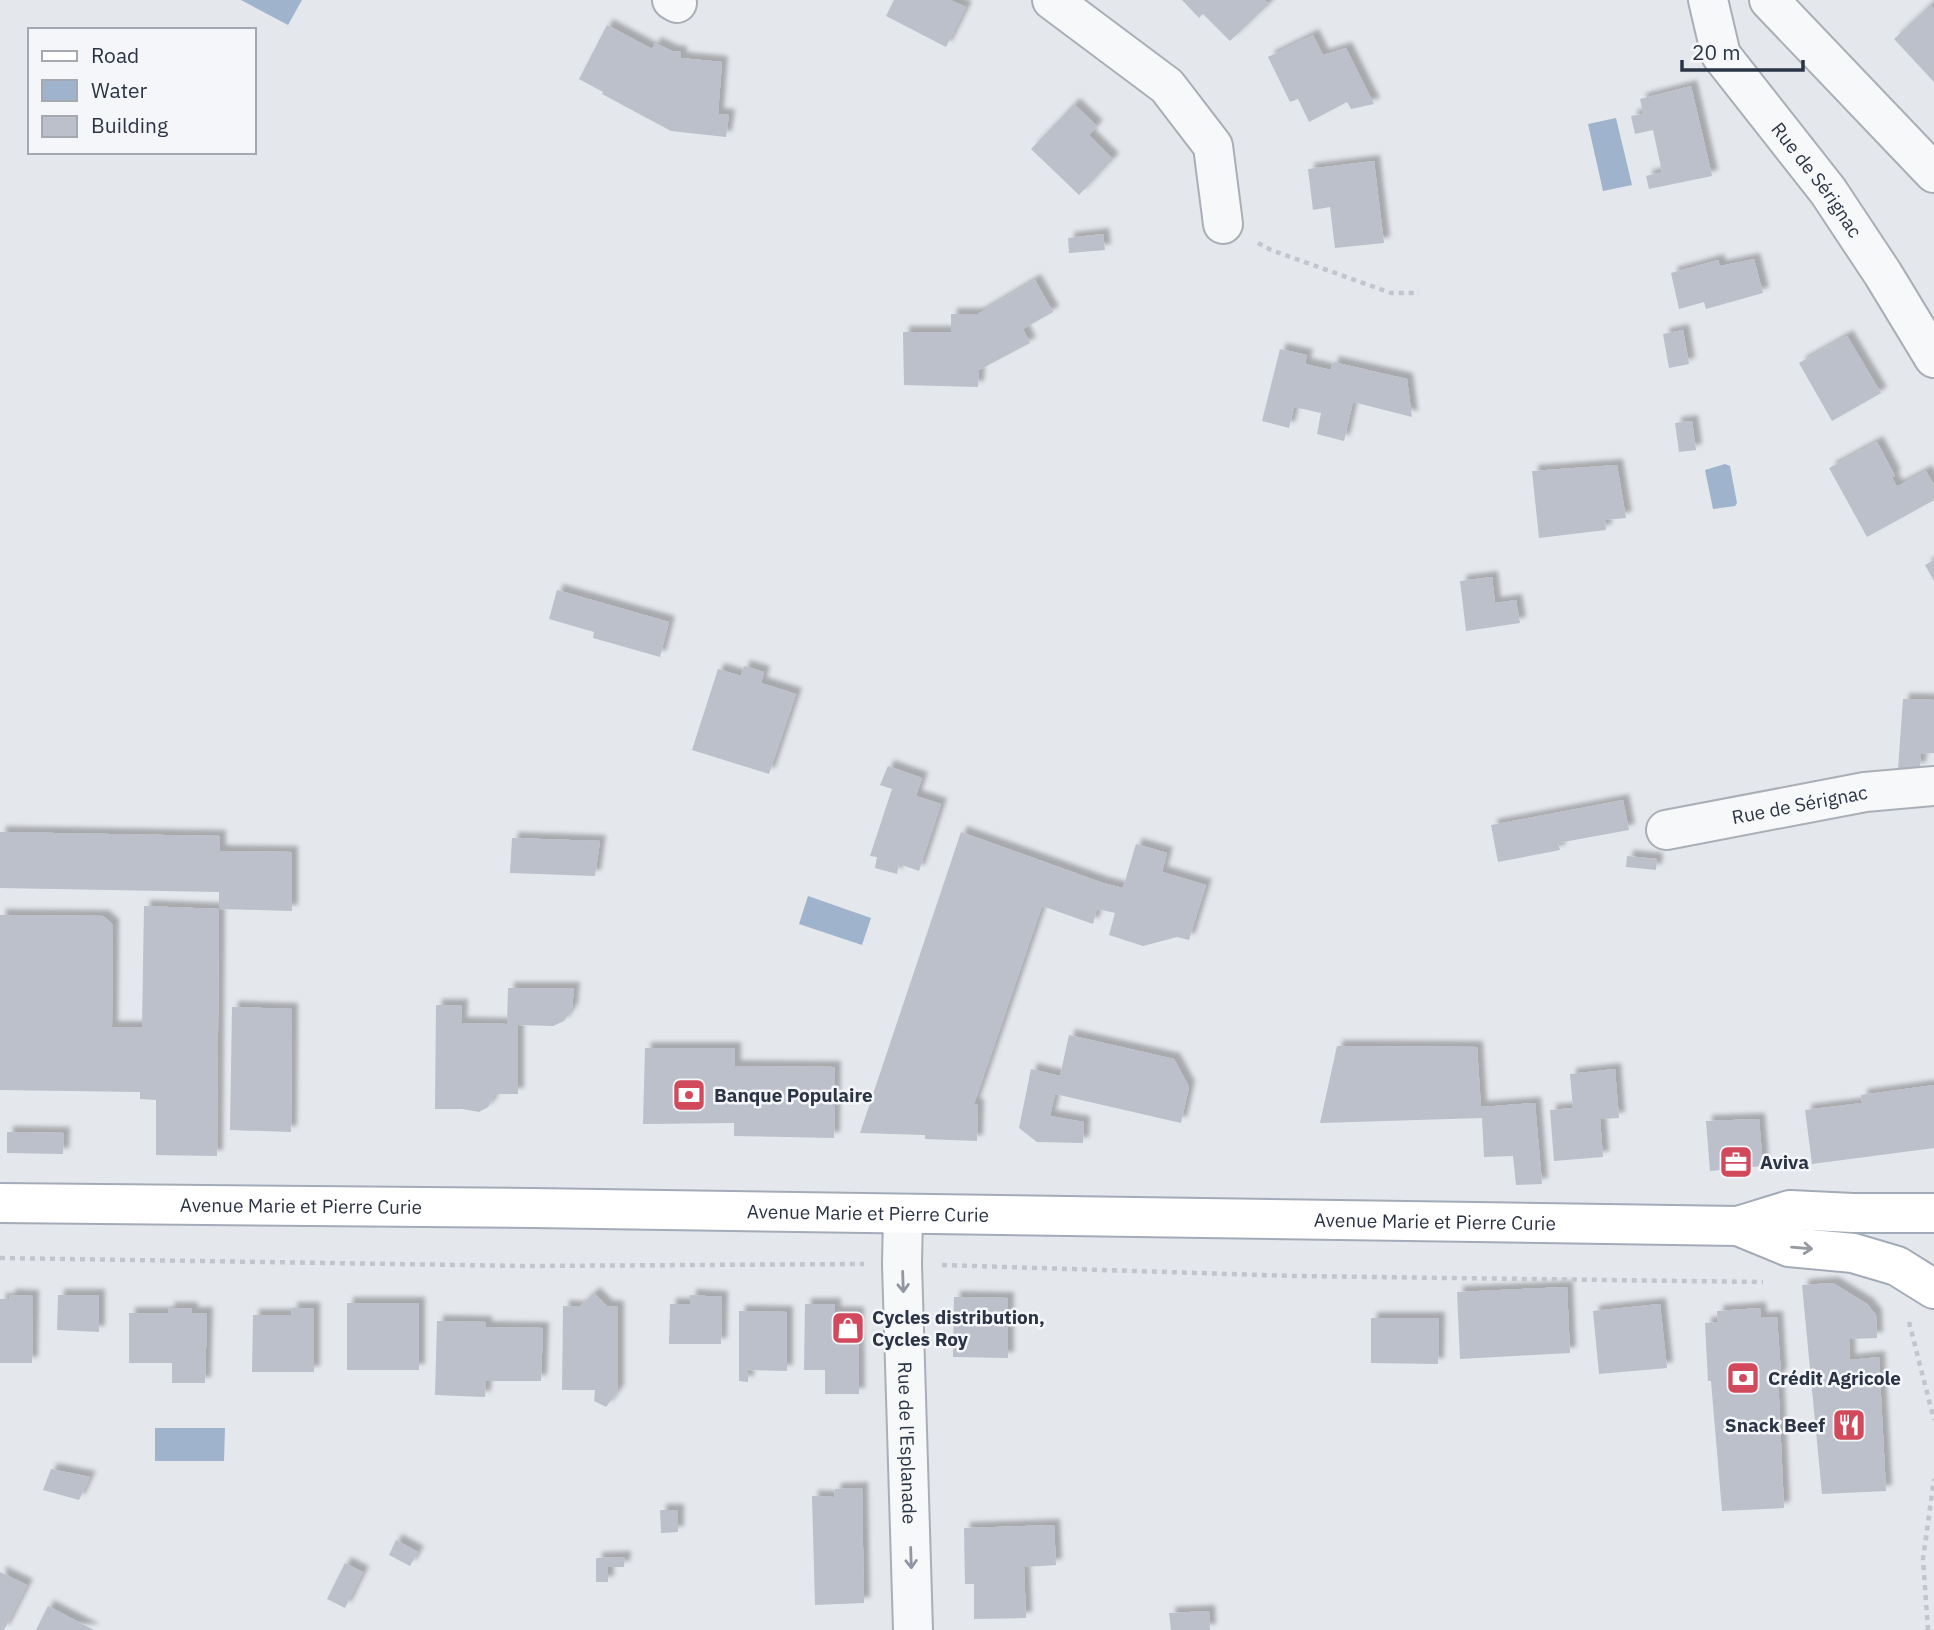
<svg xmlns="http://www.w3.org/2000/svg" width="1934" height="1630" font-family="'IBM Plex Sans',sans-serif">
	<defs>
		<filter id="shadow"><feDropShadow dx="6" dy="-6" stdDeviation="2" flood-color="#0004"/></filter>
	</defs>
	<rect width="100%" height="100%" fill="#e4e7ec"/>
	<g fill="#9fb4cc">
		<path d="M241,0H302L288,25Z"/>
		<path d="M1616,118L1632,185L1603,191L1588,124Z"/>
		<path d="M1725,464L1730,466L1737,503L1735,506L1713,509L1705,470Z"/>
		<path d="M808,896L871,918L862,945L799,924Z"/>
		<path d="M155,1428H225L224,1461H155Z"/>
	</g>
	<g fill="#bbc0ca" filter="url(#shadow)">
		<path d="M894,0H950L966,7L946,47L886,16Z"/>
		<path d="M1182,0H1264L1269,4L1230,41L1203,14L1199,18Z"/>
		<path d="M1930,5L1934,9V82L1894,39Z"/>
		<path d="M607,25L652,49L655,43L672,51L681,52V58L722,62L718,114L729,115L726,137L671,131L602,94L603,92L579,79Z"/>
		<path d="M1313,35L1323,55L1346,48L1374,104L1351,109L1347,102L1309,122L1298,99L1290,102L1268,57Z"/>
		<path d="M1691,86L1712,176L1649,189L1646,176L1662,172L1653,130L1635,134L1631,116L1643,114L1640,99Z"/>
		<path d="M1074,104L1097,126L1089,135L1113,159L1079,195L1031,149Z"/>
		<path d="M1374,161L1384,243L1335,248L1330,207L1313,210L1308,169Z"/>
		<path d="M1103,234L1105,250L1069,253L1068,238Z"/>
		<path d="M1754,259L1763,293L1706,309L1704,302L1679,309L1671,273L1718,260L1720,266Z"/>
		<path d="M1035,280L1053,312L1023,329L1030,343L979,370L978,387L904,385L903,332H951V314H978Z"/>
		<path d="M1683,330L1689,364L1669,368L1663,334Z"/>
		<path d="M1847,336L1881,393L1832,421L1799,363Z"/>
		<path d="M1280,349L1307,355L1305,364L1331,370L1333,362L1407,379L1412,417L1353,402L1344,441L1317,434L1321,413L1294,407L1289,428L1262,421Z"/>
		<path d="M1692,421L1696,450L1679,452L1675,423Z"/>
		<path d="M1877,442L1895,476L1892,477L1896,485H1900L1926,471L1934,485V500L1867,537L1829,468Z"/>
		<path d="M1617,465L1626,518L1605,520L1606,530L1539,538L1532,471Z"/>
		<path d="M1934,560V581L1925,565Z"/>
		<path d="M1492,577L1495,603L1516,600L1520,623L1466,631L1460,581Z"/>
		<path d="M557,590L669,622L660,657L593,638L594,632L549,619Z"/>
		<path d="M744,666L764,672L761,683L796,694L769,774L692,750L718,669L741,676Z"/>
		<path d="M1903,699L1934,700V753L1921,754L1920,768L1898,769Z"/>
		<path d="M888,766L922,778L916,796L941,804L919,871L899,864L897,874L875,868L877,857L870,856L892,789L880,785Z"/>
		<path d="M1623,800L1629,830L1558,843L1560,850L1498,862L1491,825Z"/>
		<path d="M0,832L220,836V851L292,852V911L219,909V892L0,888Z"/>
		<path d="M961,832L1103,883L1123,888L1136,844L1167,853L1162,872L1206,885L1189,940L1177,937L1143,946L1109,935L1115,913L1097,909L1093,924L1042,906L974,1104L978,1105L977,1141L925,1139V1135L860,1133Z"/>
		<path d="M512,838L600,841L595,876L510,873Z"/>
		<path d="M1627,856L1657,859L1656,870L1626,867Z"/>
		<path d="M144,906L219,909L217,1156L156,1155V1100L140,1099V1092L0,1090V915L103,916L113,925L112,1027H142Z"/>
		<path d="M508,988H574L572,1009L564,1021L553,1026L518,1025V1094H495L488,1107L479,1112L462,1109H435L436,1005H462L461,1023L507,1024Z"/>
		<path d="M232,1007L292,1009L291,1132L230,1130Z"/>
		<path d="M1069,1035L1174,1059L1189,1087L1181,1123L1055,1094L1050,1116L1084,1122L1083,1143L1037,1142L1019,1128L1031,1069L1060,1076Z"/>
		<path d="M1337,1046L1477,1047L1481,1107L1535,1103L1542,1184L1516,1185L1513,1156L1484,1157L1482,1118L1320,1123Z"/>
		<path d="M645,1048H735V1066L835,1067L834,1138L734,1136V1123L643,1124Z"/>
		<path d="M1615,1069L1619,1118L1600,1119L1603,1157L1554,1161L1550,1110L1573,1108L1570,1074Z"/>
		<path d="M1934,1085V1148L1812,1164L1805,1110L1862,1103L1861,1095Z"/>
		<path d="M1759,1119L1763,1166L1710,1171L1706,1121Z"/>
		<path d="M7,1132L64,1133L63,1154L7,1153Z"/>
		<path d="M1833,1283L1867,1304L1876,1315L1877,1338L1849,1339L1850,1360L1879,1357L1886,1491L1822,1494L1802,1285Z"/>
		<path d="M1567,1287L1570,1353L1460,1359L1457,1292Z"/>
		<path d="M594,1293L607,1306L618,1307V1391L606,1407L594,1401L595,1390H562L563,1306L579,1307Z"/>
		<path d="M9,1295L33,1296L32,1363H0V1299H9Z"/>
		<path d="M58,1295H99V1332L57,1330Z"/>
		<path d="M690,1295L722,1297L721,1344H669L670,1304H690Z"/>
		<path d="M954,1297L1008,1298V1358L953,1357Z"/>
		<rect x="347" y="1303" width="72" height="67"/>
		<path d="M805,1304H835V1312L858,1313L859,1394H825V1370H804Z"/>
		<path d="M1660,1304L1667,1368L1599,1374L1593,1311Z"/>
		<path d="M169,1308H192V1313H207L205,1383H172V1363H129V1313H168Z"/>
		<path d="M291,1308H314V1372H252L253,1315H292Z"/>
		<path d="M1760,1308L1761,1318L1777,1317L1781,1375L1778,1376L1784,1508L1722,1511L1711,1381H1708L1705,1323L1718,1322L1717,1311Z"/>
		<path d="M739,1311L787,1312V1371L748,1370V1382L739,1381Z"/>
		<path d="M1371,1318H1439L1438,1364L1371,1363Z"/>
		<path d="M437,1321L486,1322V1327L543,1328L541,1381H486L485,1397L435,1395Z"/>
		<path d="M51,1469L90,1477L79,1500L43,1490Z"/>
		<path d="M862,1488L864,1603L815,1605L812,1496L834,1497L835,1489Z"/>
		<path d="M660,1510H678V1532L661,1533Z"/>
		<path d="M1054,1525L1056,1565L1024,1567L1026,1618L974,1619V1584H965L964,1528Z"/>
		<path d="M396,1540L418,1552L410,1566L389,1555Z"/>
		<path d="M625,1557L624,1567H608V1582H596V1558Z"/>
		<path d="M345,1563L363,1572L345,1608L327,1599Z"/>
		<path d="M0,1572L27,1585L4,1630H0Z"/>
		<path d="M48,1606L94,1630H36Z"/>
		<path d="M1209,1611L1210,1630H1171L1169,1613Z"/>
	</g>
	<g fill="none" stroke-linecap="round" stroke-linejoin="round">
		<defs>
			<g id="minor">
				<path d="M672,0L677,3"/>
				<path d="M1052,0L1167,86L1213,146L1223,224"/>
				<path id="s1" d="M1708,0L1721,55L1828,191L1883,274L1934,358"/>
				<path d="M1769,0L1934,173"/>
				<path id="s2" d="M1666,830L1865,792L1934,786"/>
				<path id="s3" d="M903,1214L902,1264L913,1630"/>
			</g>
			<g id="major">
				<path id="s4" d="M0,1203L533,1208L1738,1226L1790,1210L1853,1213H1934"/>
				<path d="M1738,1226L1789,1247L1853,1253L1897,1266L1934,1289"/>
			</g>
		</defs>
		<use href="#minor" stroke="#a9aeb7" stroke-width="42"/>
		<use href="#major" stroke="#a3abb8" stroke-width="42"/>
		<g stroke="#c2c5cb" stroke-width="4.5" stroke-dasharray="5 5" stroke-linecap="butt">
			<path d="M1258,243L1271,250L1391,293H1419"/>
			<path d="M0,1258L526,1266L864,1264"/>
			<path d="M942,1265L1294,1276L1763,1282"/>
			<path d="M1909,1322L1934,1420"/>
			<path d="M1928,1630L1923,1559L1934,1479"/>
		</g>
		<use href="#minor" stroke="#f7f8fa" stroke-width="38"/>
		<use href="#major" stroke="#fff" stroke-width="38"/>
	</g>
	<defs><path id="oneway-shaft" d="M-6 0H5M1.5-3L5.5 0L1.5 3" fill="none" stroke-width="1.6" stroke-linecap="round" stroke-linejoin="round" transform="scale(1.75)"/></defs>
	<use stroke="#959aa2" href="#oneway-shaft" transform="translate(1802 1248) rotate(5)"/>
	<g stroke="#9196a0">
		<use href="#oneway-shaft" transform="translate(903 1282) rotate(88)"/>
		<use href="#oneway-shaft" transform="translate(911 1558) rotate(88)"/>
	</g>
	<defs>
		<symbol id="bank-square" viewBox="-11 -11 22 22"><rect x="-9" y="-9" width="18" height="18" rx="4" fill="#d1495b" stroke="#f4f6f9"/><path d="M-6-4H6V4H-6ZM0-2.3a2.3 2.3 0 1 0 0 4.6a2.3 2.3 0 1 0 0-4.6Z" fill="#fff"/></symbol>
		<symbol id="office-square" viewBox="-11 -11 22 22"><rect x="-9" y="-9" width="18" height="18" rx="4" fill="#d1495b" stroke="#f4f6f9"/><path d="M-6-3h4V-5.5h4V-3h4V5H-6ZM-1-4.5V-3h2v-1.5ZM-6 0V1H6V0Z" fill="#fff"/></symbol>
		<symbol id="shop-square" viewBox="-11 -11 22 22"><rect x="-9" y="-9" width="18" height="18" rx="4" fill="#d1495b" stroke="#f4f6f9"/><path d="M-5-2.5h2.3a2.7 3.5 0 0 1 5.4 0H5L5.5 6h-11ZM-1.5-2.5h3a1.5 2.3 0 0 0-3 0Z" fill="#fff"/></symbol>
		<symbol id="restaurant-square" viewBox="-11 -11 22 22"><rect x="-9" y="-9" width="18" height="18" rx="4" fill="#d1495b" stroke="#f4f6f9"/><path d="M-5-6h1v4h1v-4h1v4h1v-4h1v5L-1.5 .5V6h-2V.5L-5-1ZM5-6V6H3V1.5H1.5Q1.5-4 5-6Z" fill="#fff"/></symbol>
	</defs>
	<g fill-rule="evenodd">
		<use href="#bank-square" x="670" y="1076" width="38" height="38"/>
		<use href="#office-square" x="1717" y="1143" width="38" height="38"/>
		<use href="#shop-square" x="829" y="1309" width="38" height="38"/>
		<use href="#bank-square" x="1724" y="1359" width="38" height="38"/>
		<use href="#restaurant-square" x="1830" y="1406" width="38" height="38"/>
	</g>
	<g text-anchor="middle" stroke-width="5" stroke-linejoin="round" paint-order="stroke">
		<g font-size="19" fill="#2b3445" stroke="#f4f6f9">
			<text dy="7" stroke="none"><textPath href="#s1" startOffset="214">Rue de Sérignac</textPath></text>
			<text dy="7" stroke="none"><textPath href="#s2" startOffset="136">Rue de Sérignac</textPath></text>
			<text dy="7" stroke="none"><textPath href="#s4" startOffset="301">Avenue Marie et Pierre Curie</textPath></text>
			<text dy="7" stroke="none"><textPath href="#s4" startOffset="868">Avenue Marie et Pierre Curie</textPath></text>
			<text dy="7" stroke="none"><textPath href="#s4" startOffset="1435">Avenue Marie et Pierre Curie</textPath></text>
			<text dy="7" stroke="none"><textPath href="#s3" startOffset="229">Rue de l'Esplanade</textPath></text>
		</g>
		<g font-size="19" font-weight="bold" fill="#2b3445" stroke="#f4f6f9" text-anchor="start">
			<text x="714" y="1102">Banque Populaire</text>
			<text x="1760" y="1169">Aviva</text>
			<text x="872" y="1324">Cycles distribution,<tspan x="872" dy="22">Cycles Roy</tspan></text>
			<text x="1768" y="1385">Crédit Agricole</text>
			<text x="1825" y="1432" text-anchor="end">Snack Beef</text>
		</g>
	</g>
	<rect x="28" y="28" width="228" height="126" fill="#f4f6f9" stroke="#a4a8b1" stroke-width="2"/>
	<rect x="42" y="51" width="35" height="10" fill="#ffffff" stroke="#a4a8b1" stroke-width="2"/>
	<text x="91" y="63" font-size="21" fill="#2b3445">Road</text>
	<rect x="42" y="80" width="35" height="21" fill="#9fb4cc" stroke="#a4a8b1" stroke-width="2"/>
	<text x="91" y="98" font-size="21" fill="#2b3445">Water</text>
	<rect x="42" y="116" width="35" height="21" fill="#bbc0ca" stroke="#a4a8b1" stroke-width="2"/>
	<text x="91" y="133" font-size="21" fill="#2b3445">Building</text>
	<path d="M1682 60v10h121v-10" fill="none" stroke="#2b3445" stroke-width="3.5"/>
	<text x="1692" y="60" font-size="21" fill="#2b3445" stroke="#f4f6f9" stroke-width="5" paint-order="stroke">20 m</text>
</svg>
